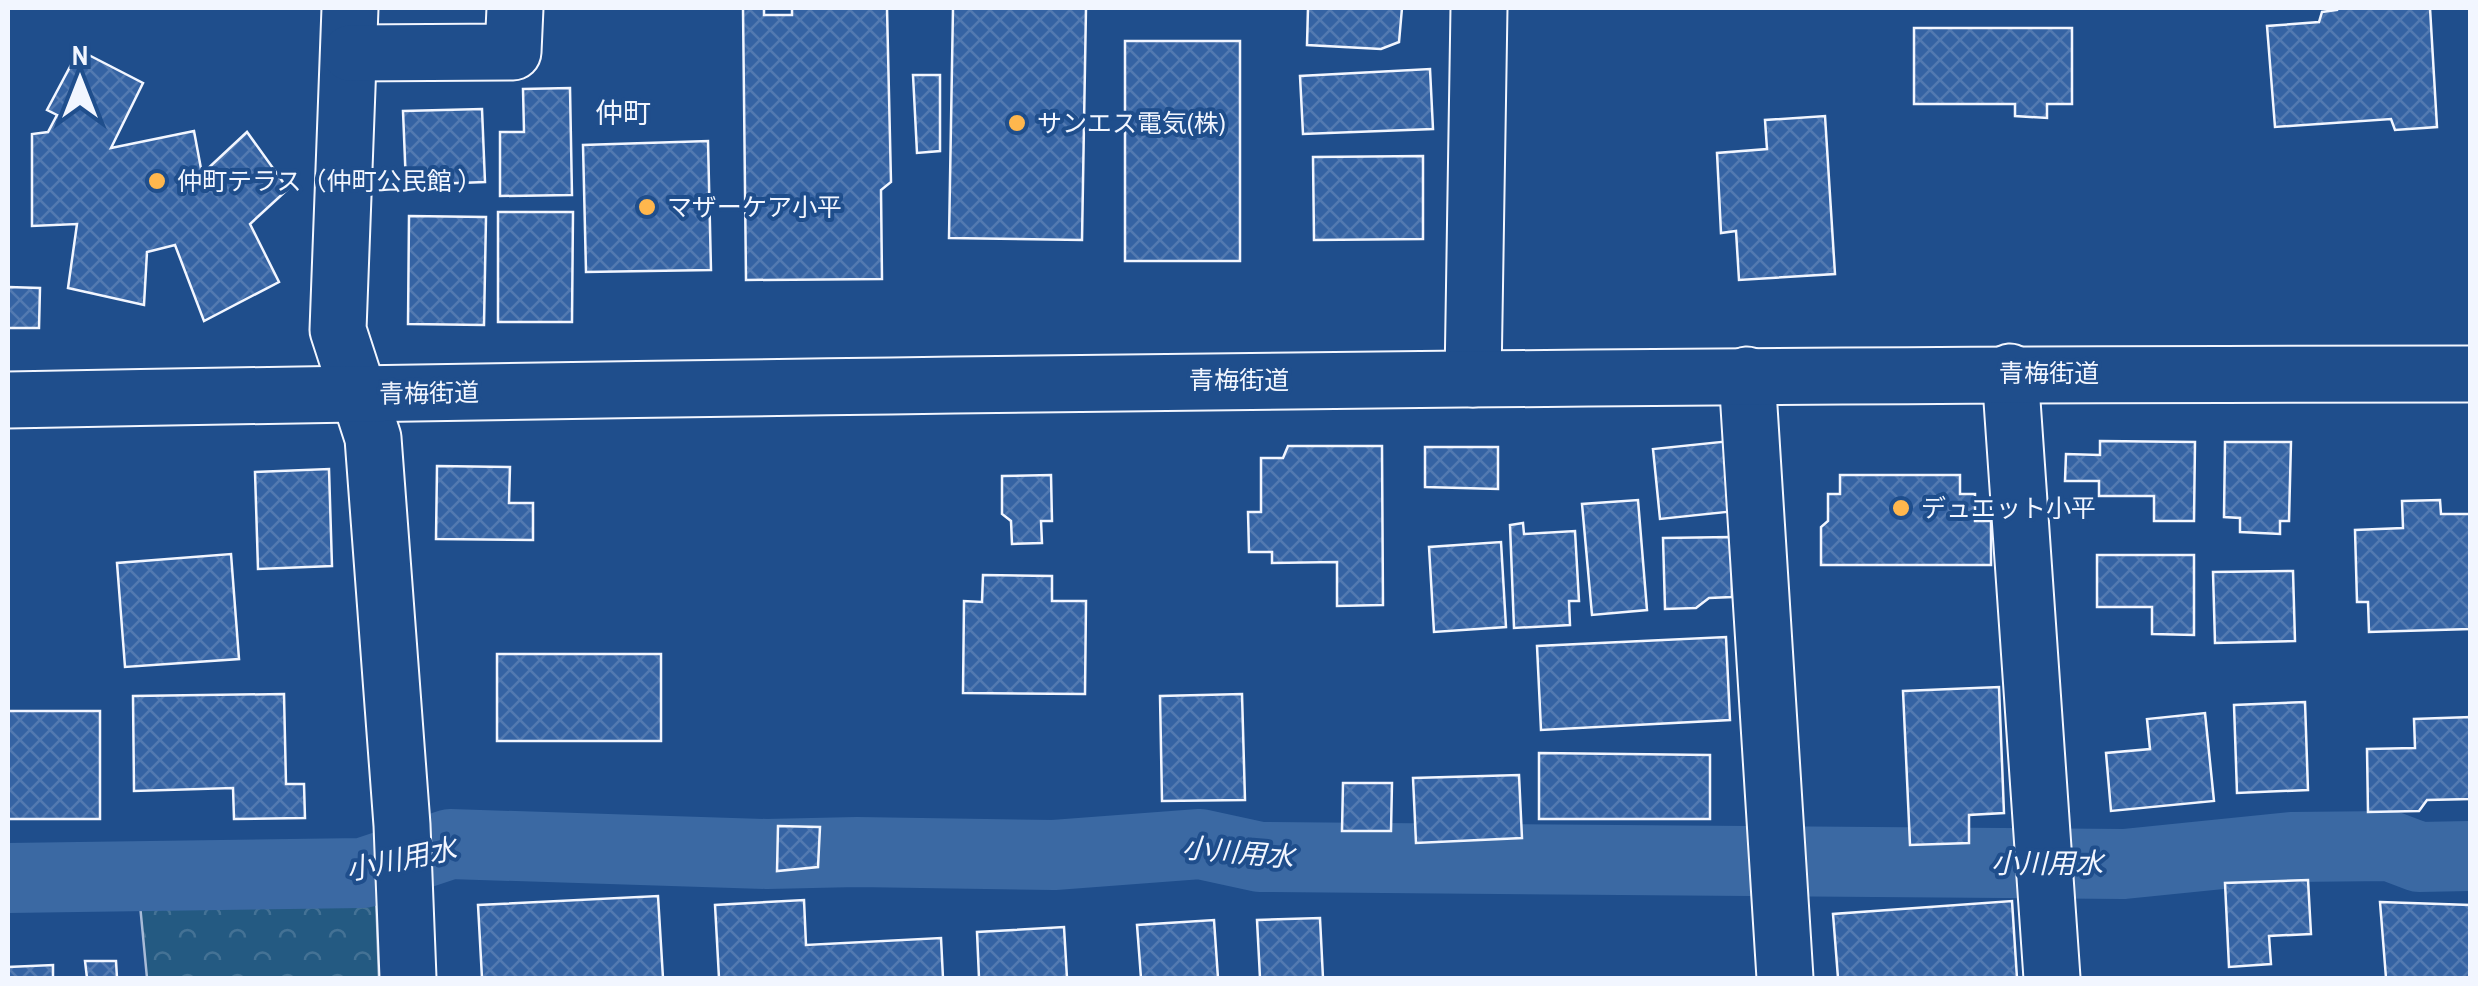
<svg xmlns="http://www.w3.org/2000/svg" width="2478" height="986" font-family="'Archivo Narrow','Noto Sans JP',sans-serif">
	<defs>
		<pattern id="forest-crowns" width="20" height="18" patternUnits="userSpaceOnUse" patternTransform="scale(2.5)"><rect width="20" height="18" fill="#245a82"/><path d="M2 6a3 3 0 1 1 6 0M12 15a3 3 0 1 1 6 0" fill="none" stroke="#447295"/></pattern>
		<pattern id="building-cross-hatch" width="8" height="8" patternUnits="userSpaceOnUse" patternTransform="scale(2.5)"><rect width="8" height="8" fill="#3563a3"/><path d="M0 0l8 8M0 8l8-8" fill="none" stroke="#537ab1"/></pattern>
	</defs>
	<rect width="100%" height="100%" fill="#1f4e8c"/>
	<path fill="url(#forest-crowns)" stroke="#a8bbd7" stroke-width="2.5" d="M376,893L379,978H147L139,894Z"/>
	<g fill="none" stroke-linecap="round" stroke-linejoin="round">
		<path stroke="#3b69a3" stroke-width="70" d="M8,878L363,873L450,844L767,854L857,852L1054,855L1200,844L1260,857L2124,864L2291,847L2390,846L2419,857L2470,856"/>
	</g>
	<g fill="url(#building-cross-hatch)" stroke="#f2f6ff" stroke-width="2.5">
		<path d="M743,8H764V15H792V8H887L891,182L881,190L882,279L746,280Z"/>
		<path d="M953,8H1086L1082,240L949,238Z"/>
		<path d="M1308,8H1402L1399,42L1381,49L1307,45Z"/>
		<path d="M2337,8H2430L2437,127L2395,130L2391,119L2275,127L2267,26L2319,22L2322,12L2337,10Z"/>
		<path d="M1914,28H2072V104H2047V118L2015,116V104H1914Z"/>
		<rect x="1125" y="41" width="115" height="220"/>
		<path d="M79,50L143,83L111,148L194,131L202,174L247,132L288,189L250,224L279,282L204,321L175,245L147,252L144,305L68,288L77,224L32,226V134L48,132L57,115L47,110Z"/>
		<path d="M1430,69L1433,129L1303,134L1300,76Z"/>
		<path d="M913,75H940V151L917,153Z"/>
		<path d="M570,88L572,195L500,196V132H524L523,89Z"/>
		<path d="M482,109L485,182L406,185L403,111Z"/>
		<path d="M1825,116L1835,274L1739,280L1736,231L1721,233L1717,153L1767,149L1765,120Z"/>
		<path d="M708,141L711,270L586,272L583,145Z"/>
		<path d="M1423,156V239L1314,240L1313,157Z"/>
		<path d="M498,212H573L572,322H498Z"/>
		<path d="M409,216L486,217L484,325L408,324Z"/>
		<path d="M8,287L40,288L39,328H8Z"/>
		<path d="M1730,441L1736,511L1660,519L1653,449Z"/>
		<path d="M2100,441L2195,442L2194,521H2154V496H2099V481H2065L2066,454L2100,455Z"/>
		<path d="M2225,442H2291L2289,521H2280V534L2240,532V518L2224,517Z"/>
		<path d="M1288,446H1382L1383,605L1337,606V562L1272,563V552H1249L1248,512H1261V458H1283Z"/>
		<path d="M1425,447H1498V489L1425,487Z"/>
		<path d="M437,466L510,467L509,503H533V540L436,539Z"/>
		<path d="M329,469L332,566L258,569L255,472Z"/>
		<path d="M1051,475L1052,521H1041L1042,543L1012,544L1011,521L1002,514V476Z"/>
		<path d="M1840,475H1960V494H1975V521H1991V565H1821V527L1828,521V494H1840Z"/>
		<path d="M1638,500L1647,610L1592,615L1582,504Z"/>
		<path d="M2440,500L2441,514H2470V629L2369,632L2368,602H2357L2355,530L2403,528L2402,501Z"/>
		<path d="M1523,523L1524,534L1575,531L1579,601H1569L1570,625L1514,628L1510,525Z"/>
		<path d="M1731,537L1732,597L1709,598L1696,608L1665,609L1663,538Z"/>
		<path d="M1501,542L1506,627L1434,632L1429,547Z"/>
		<path d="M231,554L239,659L125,667L117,563Z"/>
		<path d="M2097,555H2194V635L2152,634V607H2097Z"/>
		<path d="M2293,571L2295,641L2215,643L2213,572Z"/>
		<path d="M983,575L1052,576V601H1086L1085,694L963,693L964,601L982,602Z"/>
		<path d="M1726,637L1730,720L1541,730L1537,646Z"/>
		<rect x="497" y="654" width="164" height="87"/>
		<path d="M1999,687L2004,813L1969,815V843L1910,845L1903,691Z"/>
		<path d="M284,694L286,784H304L305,818L234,819L233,788L134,791L133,696Z"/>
		<path d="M1242,694L1245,800L1162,801L1160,696Z"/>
		<path d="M2305,702L2308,790L2237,793L2234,705Z"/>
		<rect x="8" y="711" width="92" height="108"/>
		<path d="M2205,713L2214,801L2111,811L2106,753L2150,749L2147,719Z"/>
		<path d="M2470,717V799L2427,800L2419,811L2368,812L2367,749L2415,748L2414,719Z"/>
		<path d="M1539,753L1710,755V819H1539Z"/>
		<path d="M1519,775L1522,838L1416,843L1413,778Z"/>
		<path d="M1343,783H1392L1391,831H1342Z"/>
		<path d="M778,826L820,827L818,867L777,871Z"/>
		<path d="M2308,880L2311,934L2269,936L2271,964L2229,967L2225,883Z"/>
		<path d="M658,896L663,978H482L478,905Z"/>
		<path d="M804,900L806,945L941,938L943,978H719L715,905Z"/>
		<path d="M2012,901L2017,978H1838L1833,914Z"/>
		<path d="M2380,902L2470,905V978H2386Z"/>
		<path d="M1320,918L1323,978H1260L1257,920Z"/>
		<path d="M1214,920L1218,978H1141L1137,925Z"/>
		<path d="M1064,927L1067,978H979L977,932Z"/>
		<path d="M85,961H116L117,978H87Z"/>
		<path d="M53,965V978H8V967Z"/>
	</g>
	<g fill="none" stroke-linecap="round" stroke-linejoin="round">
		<defs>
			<g id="minor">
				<path d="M350,8L338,330L373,438L402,825L408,978"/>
				<path d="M350,53L513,52L515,8"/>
				<path d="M2010,372L2052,978"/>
				<path d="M1747,375L1785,978"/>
			</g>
			<path id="secondary" d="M1473,379L1479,8"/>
			<path id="primary" d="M8,400C829,385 1649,374 2470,374"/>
		</defs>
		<use href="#minor" stroke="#f2f6ff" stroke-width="59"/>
		<use href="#secondary" stroke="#f2f6ff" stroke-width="59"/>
		<use href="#primary" stroke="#f2f6ff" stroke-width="59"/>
		<use href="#minor" stroke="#1f4e8c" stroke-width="55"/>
		<use href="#secondary" stroke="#1f4e8c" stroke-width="55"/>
		<use href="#primary" stroke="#1f4e8c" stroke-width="55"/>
	</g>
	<g fill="#ffb74d" stroke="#1f4e8c" stroke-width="4">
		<circle cx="1017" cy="123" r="10"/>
		<circle cx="157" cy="181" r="10"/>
		<circle cx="647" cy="207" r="10"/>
		<circle cx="1901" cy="508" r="10"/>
	</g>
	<g text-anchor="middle" stroke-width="8" stroke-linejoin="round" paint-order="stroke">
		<g font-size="25" fill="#f2f6ff" stroke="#1f4e8c" text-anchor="start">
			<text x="1037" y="132">サンエス電気(株)</text>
			<text x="177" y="190">仲町テラス（仲町公民館 ）</text>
			<text x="667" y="216">マザーケア小平</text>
			<text x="1921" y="517">デュエット小平</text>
		</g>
		<g font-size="25" fill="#f2f6ff" stroke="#1f4e8c">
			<text x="2049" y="382">青梅街道</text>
			<text x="1239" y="389">青梅街道</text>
			<text transform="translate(429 393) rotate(-1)" y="9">青梅街道</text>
		</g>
		<g font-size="28" fill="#f2f6ff" stroke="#1f4e8c">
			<text x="623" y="123">仲町</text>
		</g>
		<g font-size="28" font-style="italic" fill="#f2f6ff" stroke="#1f4e8c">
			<text transform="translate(1238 852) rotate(5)" y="10">小川用水</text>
			<text transform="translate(401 859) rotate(-12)" y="10">小川用水</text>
			<text x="2047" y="873">小川用水</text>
		</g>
	</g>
	<rect width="2478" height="986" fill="none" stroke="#f2f6ff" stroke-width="20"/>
	<g transform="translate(80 80)" stroke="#1f4e8c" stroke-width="8" paint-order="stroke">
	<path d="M0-8L18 38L0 25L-18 38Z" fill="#f2f6ff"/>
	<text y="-15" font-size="28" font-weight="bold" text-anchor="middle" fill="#f2f6ff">N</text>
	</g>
</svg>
